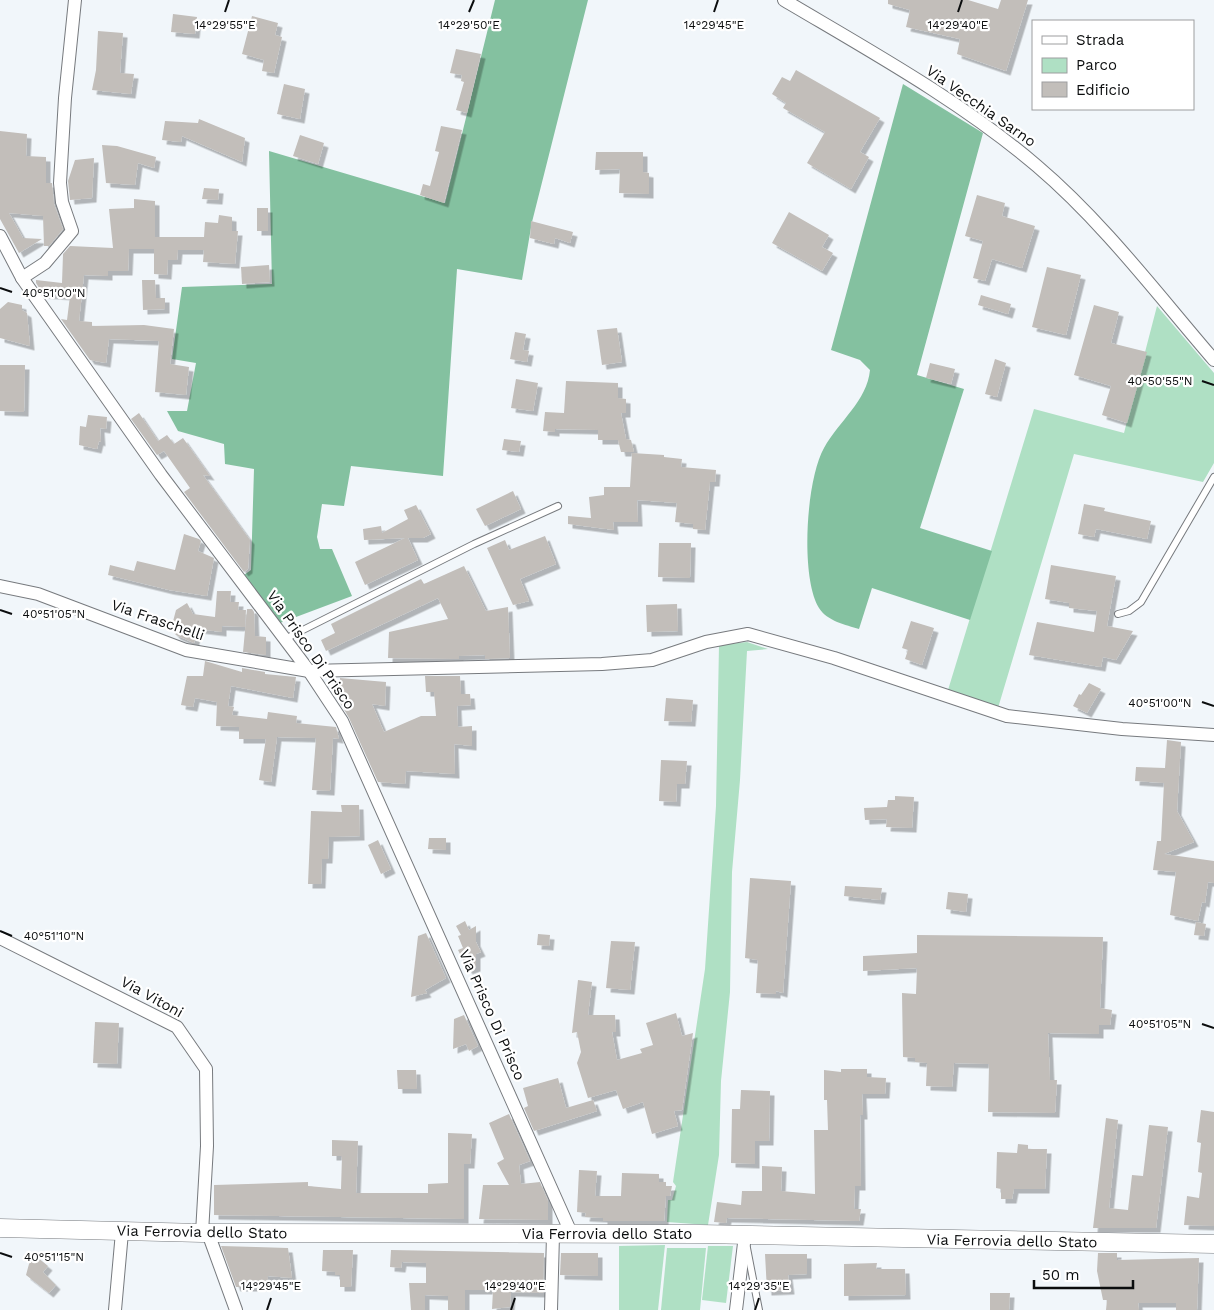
<svg xmlns="http://www.w3.org/2000/svg" width="1214" height="1310" font-family="'Work Sans',sans-serif">
	<defs>
		<filter id="shadow"><feDropShadow dx="4.5" dy="4.5" stdDeviation="0" flood-color="#0004"/></filter>
	</defs>
	<rect width="100%" height="100%" fill="#f1f6fa"/>
	<g fill="#afe0c4">
		<path d="M1157,306L1214,373V463L1203,482L1074,454L998,708L948,690L1034,409L1124,433Z"/>
		<path d="M747,642L768,649L747,651L740,780L732,872L730,992L721,1081L719,1155L708,1225L667,1222L668,1200H672L676,1186L673,1182L705,969L716,806L719,645Z"/>
		<path d="M665,1245L658,1310H619V1246Z"/>
		<path d="M708,1246H733L726,1303L702,1300Z"/>
		<path d="M667,1248H706L700,1310H661Z"/>
	</g>
	<g fill="#84c1a0">
		<path d="M495,0H588L532,222L522,280L457,269L443,476L351,466L344,506L322,504L317,537L320,549H332L352,596L280,623L244,575L251,570L254,469L225,464L224,444L178,431L167,411H187L196,363L172,359L182,287L272,284L269,151L445,203Z"/>
		<path d="M903,84L983,133L917,375L964,389L920,528L992,551L970,620L872,588L859,629C846,625 827,621 819,608C800,577 806,480 824,448C839,421 867,401 870,370L860,360L831,350Z"/>
	</g>
	<g fill="#c2beba" filter="url(#shadow)">
		<path d="M888,0H968L998,9L1001,0H1028L1006,71L957,54L960,39L906,27L910,10L888,4Z"/>
		<path d="M173,14L197,17L195,34L171,32Z"/>
		<path d="M252,16L278,23L275,35L282,37L274,73L262,71L264,60L242,54Z"/>
		<path d="M98,31L123,33L120,73L134,74L131,94L92,90L96,70Z"/>
		<path d="M456,49L481,54L467,113L456,110L464,82L461,81L462,75L450,73Z"/>
		<path d="M796,70L880,118L860,152L869,157L851,189L807,163L825,132L783,108L786,103L772,94L782,77L790,81Z"/>
		<path d="M284,84L305,89L300,119L277,114Z"/>
		<path d="M199,119L245,138L242,162L182,136L181,142L162,140L165,121L198,123Z"/>
		<path d="M441,126L462,130L444,203L420,195L423,184L430,186L439,152L435,151Z"/>
		<path d="M0,131L27,134L26,156L46,157V183H52L54,204L63,229L49,246H44L43,216L9,213L23,238L42,239L19,253L0,219Z"/>
		<path d="M300,135L324,143L318,164L293,156Z"/>
		<path d="M102,145L117,146L156,157L154,168L138,163L135,185L106,183Z"/>
		<path d="M596,152H643V172L649,173V194L619,193L620,169L595,170Z"/>
		<path d="M94,158L92,198L70,200L68,181L75,160Z"/>
		<path d="M204,188L219,189L218,200L202,199Z"/>
		<path d="M977,195L1005,203L1002,216L1035,226L1022,268L992,259L985,281L973,278L983,241L965,236Z"/>
		<path d="M134,199L155,201V237H204L205,222L218,223L219,215L232,217V231H238L235,264L203,262L204,250H178L177,260H168L167,275L154,274V249H129L128,271H108V276L84,275L79,321L92,322V326L144,325L174,329L170,364L189,367L186,395L155,392L159,341L109,339L106,363L90,360L61,319L67,320L70,296L43,294L36,283V280L62,283L63,254L70,246L113,248L109,209L134,208Z"/>
		<rect x="257" y="208" width="11" height="23"/>
		<path d="M789,212L829,235L822,247L833,253L822,271L772,243Z"/>
		<path d="M531,221L573,232L570,243L555,238L554,244L530,238Z"/>
		<path d="M269,265L270,282L242,284L241,267Z"/>
		<path d="M1047,267L1081,275L1066,335L1032,327Z"/>
		<path d="M142,280H155L156,298H165V309L143,310Z"/>
		<path d="M981,295L1011,304L1008,314L978,305Z"/>
		<path d="M8,302L22,305V310L27,313L30,346L0,338V309Z"/>
		<path d="M1094,305L1119,312L1111,343L1147,352L1127,423L1102,415L1111,386L1074,375Z"/>
		<path d="M617,328L622,362L602,365L597,330Z"/>
		<path d="M515,332L526,334L523,350L529,351L527,362L510,359Z"/>
		<path d="M995,359L1006,363L997,397L985,394Z"/>
		<path d="M930,363L955,369L951,384L926,378Z"/>
		<path d="M0,365H25L24,412L0,411Z"/>
		<path d="M516,379L538,383L533,411L511,408Z"/>
		<path d="M566,381L618,383V398L626,399V413H621L626,439L631,440L634,452H621L618,440H598V430L555,429V432L543,431L545,412L564,413Z"/>
		<path d="M139,413L158,441L167,435L174,444L183,438L210,476L203,475L250,540L248,569L244,572L184,492L190,488L164,451L157,455L131,419Z"/>
		<path d="M88,415L107,417L106,429L100,428L101,442L99,441L97,449L79,445L80,426L86,427Z"/>
		<path d="M504,439L521,441L519,452L502,450Z"/>
		<path d="M632,453L664,455V457L682,459L681,467L716,470L715,482H710L705,530L693,529V524L675,522L677,503L637,500L638,522H613L614,530L568,524V516L591,518L589,497L604,495V487H630Z"/>
		<path d="M513,491L521,509L485,526L476,509Z"/>
		<path d="M1084,504L1105,508L1104,511L1151,521L1147,539L1096,529L1094,537L1078,534Z"/>
		<path d="M416,505L431,534L423,538H408L418,560L365,585L355,562L405,538L364,540L363,529L381,526L382,533L408,519L404,510Z"/>
		<path d="M184,534L199,539L201,541L198,551L214,558L207,596L169,590L108,575L110,565L134,571L137,561L175,570Z"/>
		<path d="M545,536L556,564L520,579L529,601L513,605L487,548L505,540L509,550Z"/>
		<path d="M659,543H691L690,578L658,577Z"/>
		<path d="M1051,565L1116,576L1107,626L1133,631L1116,660L1103,657L1101,667L1029,655L1037,622L1094,632L1097,611L1069,608V603L1045,599Z"/>
		<path d="M464,566L486,611L508,607L510,658L485,659V655L459,656V659L388,658L389,632L448,619L438,598L326,651L321,640L335,633L331,624L421,579L424,584Z"/>
		<path d="M217,591H231L230,602H239L238,610H246L245,627L222,626V632L198,629L194,643L176,635L171,629L176,610L187,603L193,614L215,617Z"/>
		<path d="M677,604L678,631L647,632L646,605Z"/>
		<path d="M247,609H252L254,612L255,636L266,637V655L243,652Z"/>
		<path d="M911,621L934,628L922,665L905,659L908,650L902,648Z"/>
		<path d="M205,661L242,672V668L265,672V674L296,677L293,698L231,686L228,706L234,707L232,715L267,719L268,712L297,716L296,723L336,727L339,739L333,738L330,791L312,790L316,738L277,737L271,782L259,780L266,739H239V727L216,726L217,702L195,698L193,707L181,705L187,676H203Z"/>
		<path d="M425,676H460L461,694H470L471,705L457,706L458,727L472,726V746L454,744L455,774L406,771L405,784L378,782L349,718L339,701L340,678L386,682L385,706L372,704L384,732L421,716H436L434,692H426Z"/>
		<path d="M1089,683L1101,689L1087,713L1073,706L1079,694L1081,695Z"/>
		<path d="M666,698L693,700L691,722L664,721Z"/>
		<path d="M1167,740L1181,742L1177,811L1194,842L1164,854L1214,861V883L1208,882L1205,903L1202,902L1198,921L1170,915L1176,872L1153,870L1157,841H1161L1164,783L1135,781L1136,767L1165,768Z"/>
		<path d="M661,760L687,761L685,784H677L676,802L659,801Z"/>
		<path d="M895,796L914,797L912,828L886,827L887,819L865,820L864,808L887,807L888,800H895Z"/>
		<path d="M341,805H359L360,836L329,837L328,859H322L321,884H308L311,811L342,812Z"/>
		<path d="M429,838H446V850L428,849Z"/>
		<path d="M378,840L391,869L381,874L368,845Z"/>
		<path d="M750,878L791,881L783,993L776,991V994L756,993L758,960L745,958Z"/>
		<path d="M845,886L882,888L880,900L844,896Z"/>
		<path d="M948,892L968,894L966,912L946,909Z"/>
		<path d="M465,921L469,930L476,926V942L481,952L476,954V967L468,970L458,950L463,948L458,936L461,935L456,926Z"/>
		<path d="M1196,922L1206,924L1204,936L1194,935Z"/>
		<path d="M426,933L446,978L425,990L427,993L411,997L418,936Z"/>
		<path d="M538,934L550,935L549,946L537,945Z"/>
		<path d="M917,935L1103,937L1100,1008L1112,1010L1110,1025H1099V1034L1048,1033L1050,1080H1057L1055,1113L988,1112L989,1064L954,1063L952,1087L926,1086L927,1063L915,1062V1058L903,1057L902,993L916,994L917,968L863,971V956L917,953Z"/>
		<path d="M611,941L635,942L630,990L606,988Z"/>
		<path d="M578,980L592,982L588,1015H615L616,1032H612L617,1060L642,1053L640,1049L653,1045L646,1023L676,1013L682,1036L693,1033L682,1110L674,1111L678,1126L652,1134L643,1102L623,1109L616,1090L588,1098L577,1063L581,1052L577,1032L572,1033Z"/>
		<path d="M464,1015L478,1046L469,1051L466,1044L453,1049L454,1019Z"/>
		<path d="M95,1022L119,1023L117,1064L93,1063Z"/>
		<path d="M841,1069H867V1077L886,1078L885,1094H862L863,1115H860L861,1186H855L854,1209H861L859,1221L727,1218L726,1223L714,1222L717,1202L741,1205L742,1191H762V1166L782,1167L781,1191L815,1194L814,1130H828L827,1100H824V1070L841,1072Z"/>
		<path d="M397,1070H416L417,1089H398Z"/>
		<path d="M558,1078L566,1108L593,1100L597,1111L534,1131L524,1108L528,1106L523,1088Z"/>
		<path d="M741,1090L770,1091L769,1141H755V1164L731,1163L732,1109H740Z"/>
		<path d="M1201,1110L1214,1112V1226L1184,1225L1187,1196L1199,1198L1202,1173L1198,1172L1201,1143L1197,1142Z"/>
		<path d="M509,1114L530,1161L519,1165L521,1184L540,1182L548,1201V1220L479,1219L483,1185H509L497,1163L504,1159L489,1123Z"/>
		<path d="M1106,1118L1118,1120L1109,1208L1128,1210L1132,1175L1143,1176L1149,1125L1168,1127L1156,1228H1093Z"/>
		<path d="M448,1133L472,1134L470,1164H464V1219L214,1215V1185L308,1182V1186L341,1189L342,1156H332V1140L358,1141L356,1193H428V1184L448,1183Z"/>
		<path d="M1018,1144L1028,1145V1149H1047L1045,1189H1014L1012,1199H1001V1189L996,1188L997,1152L1017,1153Z"/>
		<path d="M579,1170L597,1171L595,1196H621L622,1173L659,1174V1182H666V1186H672L670,1196H666L664,1221H603V1218L585,1217L586,1213L577,1212Z"/>
		<path d="M221,1246L288,1248L292,1278L268,1276L267,1287H236Z"/>
		<path d="M323,1250H353L351,1287H340V1275H335V1272L322,1271Z"/>
		<path d="M391,1250L544,1253L543,1293L511,1292L510,1307L492,1309L493,1290H465V1310H448V1296L425,1295V1310H411L409,1283H426V1263L402,1262L401,1268L390,1267Z"/>
		<path d="M32,1253L48,1266L43,1272L56,1285L49,1293L26,1275Z"/>
		<path d="M561,1253H598V1276L560,1275Z"/>
		<path d="M1098,1253H1117V1260L1199,1258L1197,1310H1176V1303H1138L1139,1310H1106L1107,1300H1103L1097,1271Z"/>
		<path d="M765,1254H807V1274L788,1275L790,1290L767,1291Z"/>
		<path d="M877,1263L876,1269H905L906,1295L844,1296V1264Z"/>
		<path d="M990,1293H1010L1009,1310H990Z"/>
	</g>
	<g fill="none" stroke-linecap="round" stroke-linejoin="round">
		<defs>
			<g id="lane">
				<path d="M1118,614L1129,611L1141,602L1214,477"/>
				<path d="M285,639L474,544L558,506"/>
				<path d="M747,1248L759,1310"/>
			</g>
			<g id="street">
				<path d="M784,0C870,51 961,101 1037,166C1103,222 1158,295 1214,360"/>
				<path d="M0,236L22,278L161,475L309,671L342,721L572,1235"/>
				<path d="M22,278L45,263L72,231L62,202L60,183L65,98L75,0"/>
				<path d="M0,586L38,594L186,650L309,671L602,664L652,660L706,642L748,634L834,658L1007,716L1122,729L1214,735"/>
				<path d="M0,938L177,1027L206,1069L207,1146L202,1233"/>
				<path d="M208,1233L236,1310"/>
				<path d="M115,1310L122,1232"/>
				<path d="M551,1310L553,1235"/>
				<path d="M736,1310L745,1235"/>
			</g>
			<path id="secondary" d="M0,1228L202,1233L700,1234L1214,1244"/>
		</defs>
		<use href="#lane" stroke="#777a7e" stroke-width="8"/>
		<use href="#street" stroke="#777a7e" stroke-width="14"/>
		<use href="#secondary" stroke="#777a7e" stroke-width="19"/>
		<use href="#lane" stroke="#fff" stroke-width="6"/>
		<use href="#street" stroke="#fff" stroke-width="12"/>
		<use href="#secondary" stroke="#fff" stroke-width="18"/>
	</g>
	<path fill="none" stroke="#0b0d0e" stroke-width="2" d="M225,12L229,0M469,12L474,0M714,12L718,0M958,12L962,0M0,288L12,292M1202,381L1214,385M0,610L12,614M1202,702L1214,706M0,931L12,936M1202,1024L1214,1028M0,1253L12,1257M267,1310L271,1298M511,1310L515,1298M755,1310L759,1298"/>
	<g text-anchor="middle" stroke-width="4.5" stroke-linejoin="round" paint-order="stroke">
		<g font-size="15" fill="#0b0d0e" stroke="#fff">
			<text transform="translate(981 106) rotate(35)" y="5">Via Vecchia Sarno</text>
			<text transform="translate(158 620) rotate(19)" y="5">Via Fraschelli</text>
			<text transform="translate(311 650) rotate(55)" y="5">Via Prisco Di Prisco</text>
			<text transform="translate(152 997) rotate(29)" y="5">Via Vitoni</text>
			<text transform="translate(492 1015) rotate(66)" y="5">Via Prisco Di Prisco</text>
			<text transform="translate(202 1232) rotate(1)" y="5">Via Ferrovia dello Stato</text>
			<text x="607" y="1239">Via Ferrovia dello Stato</text>
			<text transform="translate(1012 1241) rotate(1)" y="5">Via Ferrovia dello Stato</text>
		</g>
	</g>
	<g font-size="12" text-anchor="middle" fill="#0b0d0e" stroke="#fff" stroke-width="4.5" stroke-linejoin="round" paint-order="stroke">
		<text x="469" y="29">14°29'50"E</text>
		<text x="714" y="29">14°29'45"E</text>
		<text x="958" y="29">14°29'40"E</text>
		<text x="225" y="29">14°29'55"E</text>
		<text x="54" y="297">40°51'00"N</text>
		<text x="1160" y="385">40°50'55"N</text>
		<text x="54" y="618">40°51'05"N</text>
		<text x="1160" y="707">40°51'00"N</text>
		<text x="54" y="940">40°51'10"N</text>
		<text x="1160" y="1028">40°51'05"N</text>
		<text x="54" y="1261">40°51'15"N</text>
		<text x="271" y="1290">14°29'45"E</text>
		<text x="515" y="1290">14°29'40"E</text>
		<text x="759" y="1290">14°29'35"E</text>
	</g>
	<rect x="1032" y="20" width="162" height="90" fill="#ffffff" stroke="#9d9e9f"/>
	<rect x="1042" y="36" width="25" height="8" fill="#ffffff" stroke="#9d9e9f"/>
	<text x="1076" y="45" font-size="15" fill="#0b0d0e">Strada</text>
	<rect x="1042" y="58" width="25" height="15" fill="#afe0c4" stroke="#9d9e9f"/>
	<text x="1076" y="70" font-size="15" fill="#0b0d0e">Parco</text>
	<rect x="1042" y="82" width="25" height="15" fill="#c2beba" stroke="#9d9e9f"/>
	<text x="1076" y="95" font-size="15" fill="#0b0d0e">Edificio</text>
	<path d="M1034 1280v8h99v-8" fill="none" stroke="#0b0d0e" stroke-width="2.5"/>
	<text x="1042" y="1280" font-size="15" fill="#0b0d0e" stroke="#ffffff" stroke-width="4" paint-order="stroke">50 m</text>
</svg>
